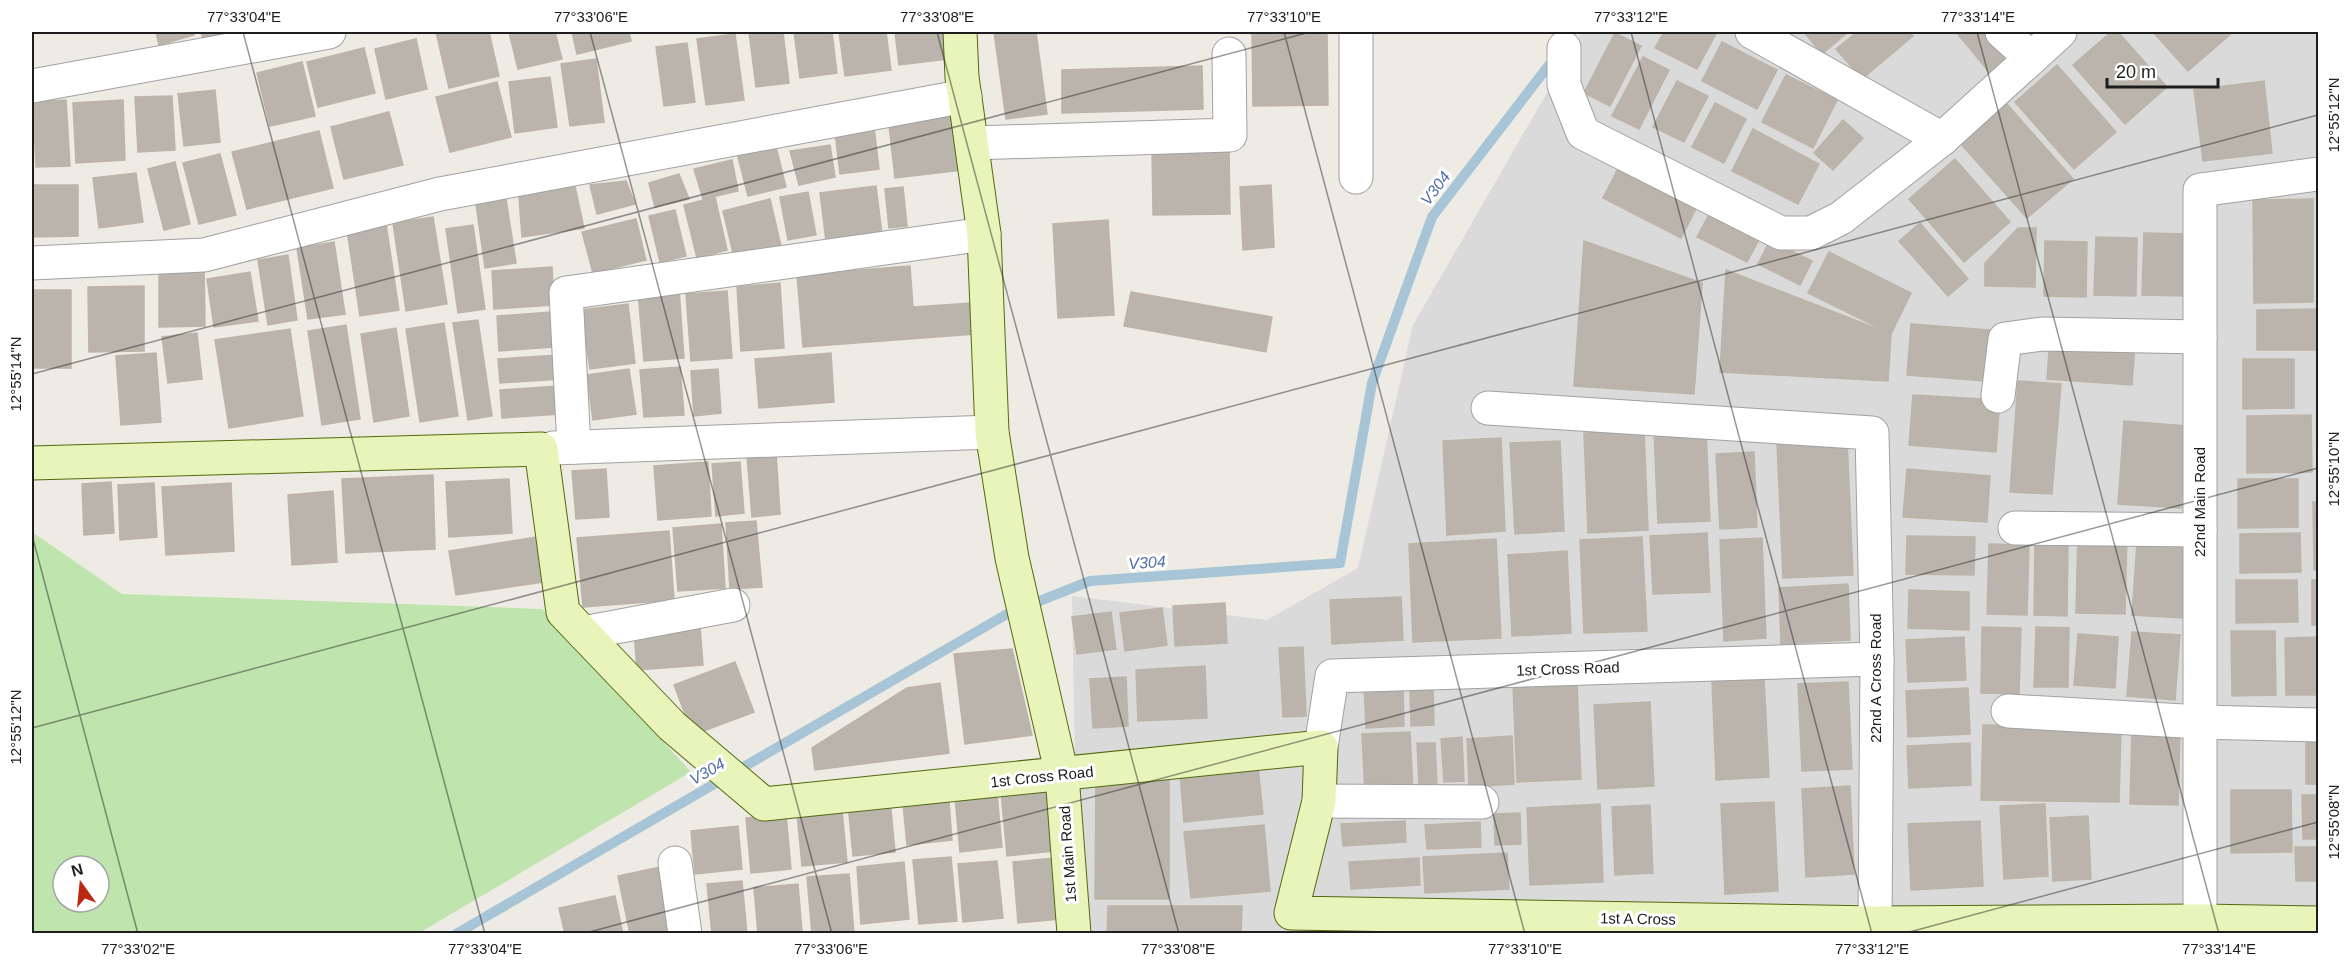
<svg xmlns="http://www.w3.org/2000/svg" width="2350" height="965" font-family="Helvetica,sans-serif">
	<rect width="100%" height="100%" fill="#edebe3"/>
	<path fill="#dbdada" d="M1582,32H2318V933H1078L1072,596L1267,620L1358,568L1413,325Z"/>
	<path fill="#c0e4ad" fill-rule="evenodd" d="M32,532L122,594L542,609L691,772L419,933H32ZM63,866H99V902H63Z"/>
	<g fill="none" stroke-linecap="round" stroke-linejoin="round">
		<path stroke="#a7c5d7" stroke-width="10" d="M456,934L1007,614L1090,581L1340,563L1372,383L1432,217L1556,56"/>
	</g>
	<g fill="#bab4ad" stroke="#bdb4a7" stroke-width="1.5">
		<path d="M156,32H193L194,35L159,45Z"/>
		<path d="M201,32H240L204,41Z"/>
		<path d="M436,32H489L499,76L449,88Z"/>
		<path d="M509,32H555L562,59L518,69Z"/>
		<path d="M572,32H629L631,41L577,54Z"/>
		<path d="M749,32H783L789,83L756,87Z"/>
		<path d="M794,32H832L837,73L800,78Z"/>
		<path d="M839,32H886L891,70L845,76Z"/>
		<path d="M895,32H943L947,59L899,65Z"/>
		<path d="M994,32H1036L1047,114L1006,119Z"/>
		<path d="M1252,32H1327L1328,105L1253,106Z"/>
		<path d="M1664,32H1717L1697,69L1655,48Z"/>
		<path d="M1804,32H1848L1822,54Z"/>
		<path d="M1857,32H1909L1913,36L1862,79L1836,49Z"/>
		<path d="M1956,32H1992L2011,55L1989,72Z"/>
		<path d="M2111,32H2118L2167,87L2125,124L2073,65Z"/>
		<path d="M2153,32H2233L2188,71Z"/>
		<path d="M1615,33L1641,46L1610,106L1584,93Z"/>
		<path d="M735,34L744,100L706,105L697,39Z"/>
		<path d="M416,39L427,89L386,99L375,49Z"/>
		<path d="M1722,42L1777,70L1757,109L1702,81Z"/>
		<path d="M687,43L695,102L664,106L656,47Z"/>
		<path d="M364,48L375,93L318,107L307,62Z"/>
		<path d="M1643,57L1669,70L1639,129L1612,116Z"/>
		<path d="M596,59L604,122L570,126L561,64Z"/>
		<path d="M302,62L315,116L270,126L257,73Z"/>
		<path d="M2057,65L2116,132L2074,169L2015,102Z"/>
		<path d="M1202,66L1203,109L1062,113V70Z"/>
		<path d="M1786,75L1837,100L1813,148L1762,122Z"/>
		<path d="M550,77L557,127L515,133L509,82Z"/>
		<path d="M1677,81L1708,96L1684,142L1653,127Z"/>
		<path d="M2264,81L2272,153L2203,161L2194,90Z"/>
		<path d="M497,82L511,137L450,152L436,97Z"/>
		<path d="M215,90L220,142L184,146L178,94Z"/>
		<path d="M172,96L175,150L138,152L135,97Z"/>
		<path d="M66,100L70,166L36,167L33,102Z"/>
		<path d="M123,100L125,160L76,163L73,103Z"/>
		<path d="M1715,103L1746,119L1724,163L1692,147Z"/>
		<path d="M2006,103L2073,179L2027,218L1960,143Z"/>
		<path d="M955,109L962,170L895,178L888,117Z"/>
		<path d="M389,112L403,165L344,179L331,127Z"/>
		<path d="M1843,120L1863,138L1833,170L1814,153Z"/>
		<path d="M874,127L879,169L840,174L835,132Z"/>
		<path d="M1753,129L1819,164L1798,204L1732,171Z"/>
		<path d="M319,131L333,188L247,209L232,152Z"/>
		<path d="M775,143L786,187L748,196L737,153Z"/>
		<path d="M830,145L835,177L799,185L790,151Z"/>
		<path d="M1229,148L1230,214L1153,215L1152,149Z"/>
		<path d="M220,154L236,215L199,224L183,163Z"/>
		<path d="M1955,159L2010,222L1964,262L1909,199Z"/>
		<path d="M732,160L738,191L703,199L694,169Z"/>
		<path d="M175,162L190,224L164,230L148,169Z"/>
		<path d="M1621,163L1699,203L1681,238L1603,198Z"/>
		<path d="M136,173L143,222L99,228L93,178Z"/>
		<path d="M679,174L689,199L655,207L649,183Z"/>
		<path d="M626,181L635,204L597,214L590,185Z"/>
		<path d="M574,182L584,228L522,237L519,197Z"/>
		<path d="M32,185H78V236L32,237Z"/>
		<path d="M1271,185L1274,247L1243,250L1240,187Z"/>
		<path d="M876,186L882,234L826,241L820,193Z"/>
		<path d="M903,187L907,226L889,228L885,189Z"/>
		<path d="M808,192L816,235L788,240L780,197Z"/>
		<path d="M715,197L727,250L697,258L684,205Z"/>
		<path d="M506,199L516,263L485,268L476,204Z"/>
		<path d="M770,199L781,246L734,257L723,211Z"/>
		<path d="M2313,199V302L2254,303L2253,200Z"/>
		<path d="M675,210L686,256L660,262L649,216Z"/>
		<path d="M1711,211L1761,236L1747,262L1697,237Z"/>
		<path d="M433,217L447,304L406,311L393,223Z"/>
		<path d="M636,219L646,260L593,273L582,232Z"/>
		<path d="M1108,220L1114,315L1058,318L1053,224Z"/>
		<path d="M1920,223L1968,279L1948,296L1899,241Z"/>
		<path d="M386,224L399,310L360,316L347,230Z"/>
		<path d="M473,225L485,309L458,313L446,229Z"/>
		<path d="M2018,228H2036L2035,287L1985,286V263Z"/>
		<path d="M2144,233L2190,234L2188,296L2142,295Z"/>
		<path d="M2096,237L2137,238L2136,296L2094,295Z"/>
		<path d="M1770,240L1812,261L1800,285L1758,264Z"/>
		<path d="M1584,241L1702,283L1694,394L1574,386Z"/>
		<path d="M2045,241L2087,242L2086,297L2044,296Z"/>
		<path d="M334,242L345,314L308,319L297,248Z"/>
		<path d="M1829,252L1911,293L1891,334L1808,293Z"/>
		<path d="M288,255L297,320L268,325L258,260Z"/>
		<path d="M159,264H204L205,326L159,327Z"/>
		<path d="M910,266L913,307L972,303L975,334L803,347L797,275Z"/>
		<path d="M552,267L554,305L494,309L492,271Z"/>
		<path d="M1726,270L1891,334L1888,381L1720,372Z"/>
		<path d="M250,272L258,321L214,327L207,279Z"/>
		<path d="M780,283L784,348L741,351L737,287Z"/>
		<path d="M144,286V351L89,352L88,287Z"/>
		<path d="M679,289L684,358L644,361L638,293Z"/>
		<rect x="32" y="290" width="39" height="78"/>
		<path d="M727,291L732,358L691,361L686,294Z"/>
		<path d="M1131,292L1272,317L1266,352L1124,326Z"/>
		<path d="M628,304L635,363L590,369L581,310Z"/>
		<path d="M2318,309V350H2257V310Z"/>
		<path d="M551,312L553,347L499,351L497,316Z"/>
		<path d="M478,320L492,416L468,420L453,323Z"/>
		<path d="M444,323L458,416L420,422L406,329Z"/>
		<path d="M1911,324L2002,331L1998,382L1907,375Z"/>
		<path d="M346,325L360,419L322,425L308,331Z"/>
		<path d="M396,328L409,416L374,422L361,334Z"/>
		<path d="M290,329L303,416L229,428L215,340Z"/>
		<path d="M197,333L202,379L168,383L162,337Z"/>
		<path d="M2050,338L2135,344L2132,385L2047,379Z"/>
		<path d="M156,353L161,422L121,425L116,356Z"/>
		<path d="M831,353L834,402L759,408L755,359Z"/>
		<path d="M558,355L560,379L500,383L498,359Z"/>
		<path d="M2243,359H2294V408L2243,409Z"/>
		<path d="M680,367L684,415L644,417L640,370Z"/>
		<path d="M629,369L636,414L593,420L587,375Z"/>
		<path d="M718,369L721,413L694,416L691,371Z"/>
		<path d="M2018,381L2061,384L2052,494L2010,492Z"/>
		<path d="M559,386L560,414L502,418L500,390Z"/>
		<path d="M1913,395L2000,400L1996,452L1909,445Z"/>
		<path d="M2311,415L2312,472L2247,473V416Z"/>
		<path d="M2124,421L2187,426L2181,508L2118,504Z"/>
		<path d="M1706,429L1710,521L1658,523L1654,432Z"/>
		<path d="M1644,430L1648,530L1588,533L1584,433Z"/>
		<path d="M1501,438L1505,531L1447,535L1443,441Z"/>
		<path d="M1847,439L1853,575L1783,578L1777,443Z"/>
		<path d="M1560,441L1564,531L1515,534L1510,443Z"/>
		<path d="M1754,452L1757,527L1720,529L1716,454Z"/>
		<path d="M776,453L780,514L752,517L747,456Z"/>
		<path d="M708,462L711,516L658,520L654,466Z"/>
		<path d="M740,462L744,513L716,516L712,464Z"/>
		<path d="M606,469L609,517L576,519L572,471Z"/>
		<path d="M1907,469L1990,476L1987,522L1903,517Z"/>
		<path d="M433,475L435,549L346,553L342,479Z"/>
		<path d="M509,479L512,533L449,537L446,482Z"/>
		<path d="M2238,479H2298V527L2238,528Z"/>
		<path d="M111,482L114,533L84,535L82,484Z"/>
		<path d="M154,483L157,537L120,540L118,485Z"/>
		<path d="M231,483L234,551L166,555L162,487Z"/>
		<path d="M333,491L337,562L292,565L288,495Z"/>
		<path d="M2313,502H2318V570H2314Z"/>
		<path d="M756,521L762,587L730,589L726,523Z"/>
		<path d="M721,524L725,588L678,591L673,528Z"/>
		<path d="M669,531L674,600L583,607L577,538Z"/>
		<path d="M2078,532L2127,533L2125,614L2076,613Z"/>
		<path d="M1707,533L1710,592L1653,594L1650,536Z"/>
		<path d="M2300,533L2301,572L2240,573V534Z"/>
		<path d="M1907,536L1975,537L1974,575L1906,574Z"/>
		<path d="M536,537L543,582L456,595L449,551Z"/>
		<path d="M1642,537L1647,631L1584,633L1580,540Z"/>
		<path d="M1762,538L1766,638L1724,641L1720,540Z"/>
		<path d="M1496,539L1501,638L1413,642L1409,544Z"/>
		<path d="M2137,543L2188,546L2183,618L2132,615Z"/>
		<path d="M1989,544L2029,545L2027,615L1987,614Z"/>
		<path d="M2035,544H2068L2067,616L2034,615Z"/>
		<path d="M1567,551L1571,633L1512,636L1508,555Z"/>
		<path d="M2236,580H2297L2298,622L2236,623Z"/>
		<rect x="2312" y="580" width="6" height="45"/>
		<path d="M1848,584L1850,640L1781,644L1779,588Z"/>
		<path d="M1909,590L1969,592V630L1908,628Z"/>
		<path d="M1401,597L1403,640L1332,644L1330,600Z"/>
		<path d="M1225,603L1227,643L1175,646L1173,606Z"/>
		<path d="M1162,608L1167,645L1125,651L1120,613Z"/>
		<path d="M1111,612L1116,649L1077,654L1072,617Z"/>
		<path d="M700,626L703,665L637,670L634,631Z"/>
		<path d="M1982,627L2021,628L2019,694L1981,693Z"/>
		<path d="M2036,627L2069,628L2068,687H2034Z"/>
		<path d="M2231,631H2275L2276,695L2232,696Z"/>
		<path d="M2132,632L2180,635L2175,700L2127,696Z"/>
		<path d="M2078,634L2118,637L2115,688L2074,685Z"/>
		<path d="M1964,637L1966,680L1908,682L1906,640Z"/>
		<path d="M2318,637V695H2286L2285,638Z"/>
		<path d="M1303,647L1306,716L1283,717L1279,648Z"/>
		<path d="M1012,649L1032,735L965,744L954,654Z"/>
		<path d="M735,662L754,712L693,735L674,685Z"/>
		<path d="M1205,666L1207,718L1138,721L1136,670Z"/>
		<path d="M1126,677L1128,726L1093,728L1090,679Z"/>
		<path d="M1764,677L1769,777L1716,780L1712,680Z"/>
		<path d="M1848,682L1852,769L1802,771L1798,684Z"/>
		<path d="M940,683L949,753L815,770L812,748L907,688Z"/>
		<path d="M1577,684L1581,779L1517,782L1513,687Z"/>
		<path d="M1403,685L1404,726L1366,728L1364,686Z"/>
		<path d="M1433,687L1434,725L1411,726L1410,688Z"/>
		<path d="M1968,688L1970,734L1908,737L1906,691Z"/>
		<path d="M1650,702L1654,786L1598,789L1594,705Z"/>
		<path d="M1983,725L2121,727L2119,802L1981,800Z"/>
		<path d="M2132,727L2180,728L2178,805L2130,804Z"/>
		<path d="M1410,732L1413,792L1365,794L1362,734Z"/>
		<path d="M1512,736L1514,784L1469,787L1467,739Z"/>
		<path d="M1462,737L1464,781L1444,782L1441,739Z"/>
		<rect x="2306" y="737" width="12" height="47"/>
		<path d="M1417,743H1435L1437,784L1419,785Z"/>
		<path d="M1970,743L1971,785L1909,788L1907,746Z"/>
		<path d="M1258,766L1263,814L1184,822L1180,774Z"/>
		<path d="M1096,780H1169V899H1095Z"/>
		<path d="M996,783L1002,847L960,852L954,787Z"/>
		<path d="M1850,786L1854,874L1806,877L1802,789Z"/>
		<path d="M1048,787L1053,851L1007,856L1001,792Z"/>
		<path d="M948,789L952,840L907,845L902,793Z"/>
		<path d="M2231,790H2291L2292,852L2231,853Z"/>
		<path d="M2302,795H2318V839H2303Z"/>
		<path d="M890,800L895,852L853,856L848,804Z"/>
		<path d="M1774,802L1778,891L1725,894L1721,804Z"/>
		<path d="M1600,804L1603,882L1530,885L1527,808Z"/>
		<path d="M2045,804L2048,876L2004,879L2000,806Z"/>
		<path d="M1650,805L1653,873L1615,875L1612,807Z"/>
		<path d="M842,810L847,862L802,866L797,814Z"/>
		<path d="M1520,813L1521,844L1495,845L1494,814Z"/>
		<path d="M786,814L791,869L751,873L746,818Z"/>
		<path d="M2088,816L2091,879L2053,881L2050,818Z"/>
		<path d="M1405,821L1406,842L1343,846L1341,824Z"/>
		<path d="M1980,821L1983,886L1911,890L1908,824Z"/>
		<path d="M1480,822L1481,847L1427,849L1425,825Z"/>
		<path d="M1264,825L1270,891L1191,898L1184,832Z"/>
		<path d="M738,826L742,869L695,874L691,831Z"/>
		<path d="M2295,847H2318V881H2296Z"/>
		<path d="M1507,853L1509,889L1425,893L1423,857Z"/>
		<path d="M951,857L957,921L919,924L913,860Z"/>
		<path d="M1054,858L1060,919L1018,923L1013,862Z"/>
		<path d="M1419,858L1420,885L1351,889L1349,862Z"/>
		<path d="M997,861L1003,918L963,922L958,864Z"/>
		<path d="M904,862L909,919L861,924L857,867Z"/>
		<path d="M661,867L675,934H630L618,876Z"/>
		<path d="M849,874L854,933L812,934L807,877Z"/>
		<path d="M742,881L747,934H712L707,884Z"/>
		<path d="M798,884L802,932L758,934L754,888Z"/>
		<path d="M615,896L623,934H565L559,908Z"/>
		<path d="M1108,906H1242L1241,934H1107Z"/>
	</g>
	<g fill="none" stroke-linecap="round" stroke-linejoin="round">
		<defs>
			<g id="street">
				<path d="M1752,32L1942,139L2060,32"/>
				<path d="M2002,32L2031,58"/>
				<path d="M1564,48V85L1583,133L1781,233H1811L1841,218L1942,139"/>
				<path d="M32,86L329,32"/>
				<path d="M972,143L1230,135L1229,54"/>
				<path d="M1356,177V32"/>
				<path d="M32,263L204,255L440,194L965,96"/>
				<path d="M1998,396L2005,339L2043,334L2200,337"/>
				<path d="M1488,408L1872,433L1877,659L1875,923"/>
				<path d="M574,447L566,293L984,234"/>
				<path d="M553,448L992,432"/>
				<path d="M2015,528L2200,530"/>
				<path d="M583,633L733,605"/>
				<path d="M2008,711L2201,722L2318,725"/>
				<path d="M1321,747L1332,676L1877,659"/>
				<path d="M1319,801L1482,802"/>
				<path d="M675,863L685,934"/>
				<path d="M2200,934V190L2318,174"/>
			</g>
			<g id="secondary">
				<path d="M960,32L962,77L984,234L992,432L1012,558L1062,775L1074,934"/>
				<path d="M32,463L541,449L563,612L672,726L764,804L1321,747L1319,801L1291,913L1875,923L2201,921L2318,923"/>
			</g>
		</defs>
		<use href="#street" stroke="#a1a1a1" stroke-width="35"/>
		<use href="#secondary" stroke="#526a0d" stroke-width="35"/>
		<use href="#street" stroke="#fff" stroke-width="33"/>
		<use href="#secondary" stroke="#e9f4bb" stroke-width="33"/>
	</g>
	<path fill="none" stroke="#1d1d1d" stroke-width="1.5" stroke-opacity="0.45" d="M243,32L485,934M590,32L832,934M937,32L1179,934M1284,32L1525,934M1631,32L1872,934M1977,32L2219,934M32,374L1310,32M32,535L138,934M32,728L2318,115M582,934L2318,468M1902,934L2318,822"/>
	<g text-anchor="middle" stroke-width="6" stroke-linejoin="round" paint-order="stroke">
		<g font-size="15" fill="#1d1d1d" stroke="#fff">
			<text transform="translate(2200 502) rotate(-90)" y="5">22nd Main Road</text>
			<text transform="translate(1568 669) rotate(-2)" y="5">1st Cross Road</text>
			<text transform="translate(1876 678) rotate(-90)" y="5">22nd A Cross Road</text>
			<text transform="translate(1042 777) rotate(-6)" y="5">1st Cross Road</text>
			<text transform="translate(1068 854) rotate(-94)" y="5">1st Main Road</text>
			<text transform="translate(1638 919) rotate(1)" y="5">1st A Cross</text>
		</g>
		<g font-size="16" font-style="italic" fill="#516fa4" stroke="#fff">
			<text transform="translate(1435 188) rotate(-53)" y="6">V304</text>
			<text transform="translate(1147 562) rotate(-4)" y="6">V304</text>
			<text transform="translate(707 771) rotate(-30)" y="6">V304</text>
		</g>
	</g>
	<rect width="2350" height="965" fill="none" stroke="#ffffff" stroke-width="66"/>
	<g transform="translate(81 884) rotate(345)"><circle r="28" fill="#ffffff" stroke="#a5a5a5" stroke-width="1.5"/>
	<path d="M0-4.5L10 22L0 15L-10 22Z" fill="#b92910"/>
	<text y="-9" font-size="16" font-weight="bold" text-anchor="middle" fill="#1d1d1d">N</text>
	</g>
	<path d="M2107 78v9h111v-9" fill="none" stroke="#1d1d1d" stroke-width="3"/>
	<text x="2116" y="78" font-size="18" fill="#1d1d1d" stroke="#ffffff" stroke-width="4.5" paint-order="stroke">20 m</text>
	<rect x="33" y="33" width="2284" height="899" fill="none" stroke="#1d1d1d" stroke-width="2"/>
	<g font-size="15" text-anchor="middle" fill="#1d1d1d">
		<text x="244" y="22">77°33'04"E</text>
		<text x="591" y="22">77°33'06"E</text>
		<text x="937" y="22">77°33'08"E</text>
		<text x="1284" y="22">77°33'10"E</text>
		<text x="1631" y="22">77°33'12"E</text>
		<text x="1978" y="22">77°33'14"E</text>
		<text transform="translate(2334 115) rotate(-90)" y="5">12°55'12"N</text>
		<text transform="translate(16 374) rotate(-90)" y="5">12°55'14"N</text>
		<text transform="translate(2334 469) rotate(-90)" y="5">12°55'10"N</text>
		<text transform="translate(16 727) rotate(-90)" y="5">12°55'12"N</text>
		<text transform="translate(2334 822) rotate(-90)" y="5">12°55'08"N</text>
		<text x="138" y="954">77°33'02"E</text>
		<text x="485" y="954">77°33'04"E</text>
		<text x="831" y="954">77°33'06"E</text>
		<text x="1178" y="954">77°33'08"E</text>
		<text x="1525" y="954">77°33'10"E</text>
		<text x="1872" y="954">77°33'12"E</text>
		<text x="2219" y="954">77°33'14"E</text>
	</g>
</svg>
